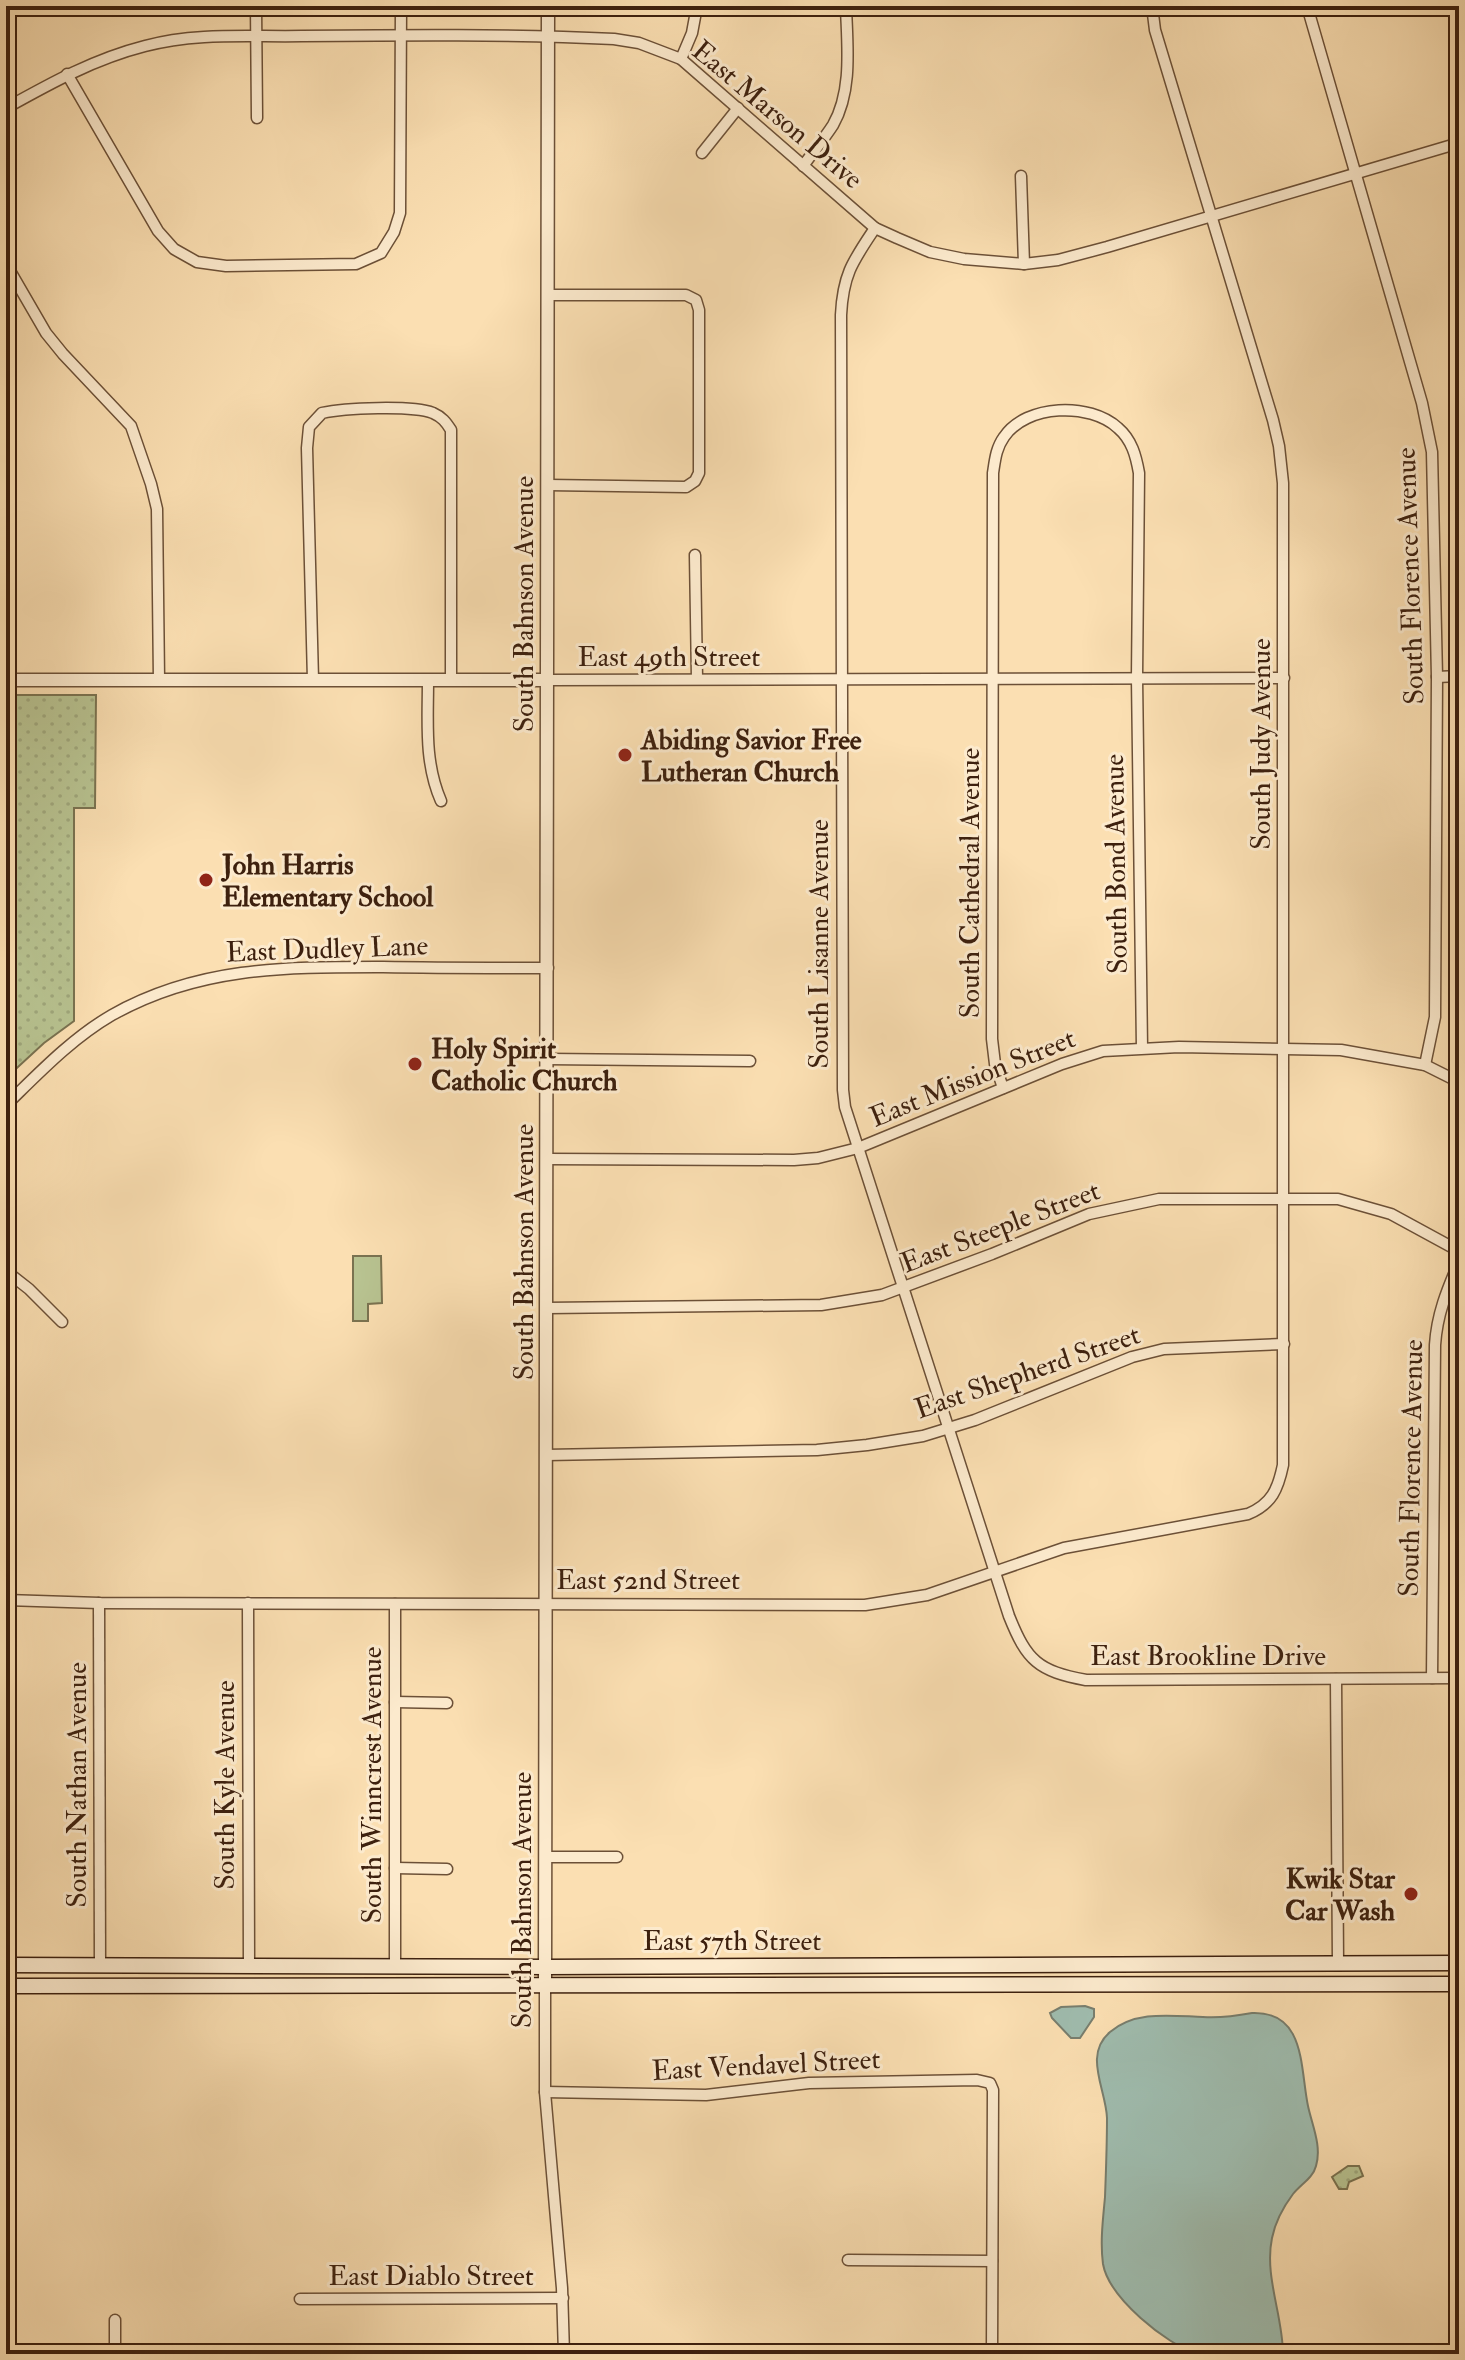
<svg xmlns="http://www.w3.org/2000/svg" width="1465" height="2360" font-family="'IM FELL Double Pica',serif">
	<defs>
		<pattern id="park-dots" width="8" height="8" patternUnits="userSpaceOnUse" patternTransform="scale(2)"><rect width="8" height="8" fill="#b8c391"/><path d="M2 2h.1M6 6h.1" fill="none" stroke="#9fa77c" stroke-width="1.8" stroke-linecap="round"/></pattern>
	</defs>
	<rect width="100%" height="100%" fill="#fbdfb2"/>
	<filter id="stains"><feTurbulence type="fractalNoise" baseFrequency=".0025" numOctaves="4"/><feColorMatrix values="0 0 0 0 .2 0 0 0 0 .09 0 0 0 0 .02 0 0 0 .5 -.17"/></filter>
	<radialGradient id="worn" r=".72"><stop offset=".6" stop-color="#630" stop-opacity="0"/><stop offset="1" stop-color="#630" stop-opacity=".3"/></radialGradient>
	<path fill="#b8c391" stroke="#7a7250" stroke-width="2" d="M353,1256H381L382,1303L368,1304V1321H353Z"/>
	<g fill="url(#park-dots)" stroke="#7a7250" stroke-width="2">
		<path d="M6,695H96L95,808H74V1021L44,1043L6,1078Z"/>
		<path d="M1348,2166H1359L1363,2176L1349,2182L1347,2189H1339L1332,2177Z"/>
	</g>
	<g fill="#9fbcae" stroke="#787e6e" stroke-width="2">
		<path d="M1085,2006L1094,2009V2017L1080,2038H1071L1052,2018L1050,2013L1061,2007Z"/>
		<path d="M1252,2013C1306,2011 1300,2068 1308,2106C1312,2125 1322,2146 1316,2166C1313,2178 1301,2184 1293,2194C1284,2206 1275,2223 1272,2238C1264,2276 1283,2316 1283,2354C1265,2354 1211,2358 1197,2354C1166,2344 1109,2298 1103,2264C1100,2242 1103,2219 1105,2197C1106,2171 1107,2144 1107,2118C1106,2089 1083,2055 1110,2032C1136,2010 1172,2016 1203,2017C1219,2018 1236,2016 1252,2013Z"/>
	</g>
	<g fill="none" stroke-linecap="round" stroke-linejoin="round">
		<defs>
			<g id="minor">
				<path d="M256,6L257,118"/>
				<path d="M1307,6L1422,403L1432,452L1437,677L1435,1017L1425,1065"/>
				<path d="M681,59L692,33L697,6"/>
				<path d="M67,74L158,231L174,249L197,262L226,266L356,264L381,253L394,232L400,213L401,6"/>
				<path d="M6,108C51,83 94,59 145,46C196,32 250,37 302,36C406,35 510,34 614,39L639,43L681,59L875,228L897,238L930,252L964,259L1024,264L1058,260L1107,247L1459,143"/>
				<path d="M702,153L738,108"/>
				<path d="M803,166C813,152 824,139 833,125C853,90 847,44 846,6"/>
				<path d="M1021,176L1024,264"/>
				<path d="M875,228C853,261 843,274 841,315L843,1090L845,1107L1009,1616C1027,1661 1038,1671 1086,1680L1459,1678"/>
				<path d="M6,264L46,333L63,354L131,426L151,484L157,509L159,680"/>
				<path d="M548,485L686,487L695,481L699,473V310L696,300L686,295H548"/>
				<path d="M695,555L697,679"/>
				<path d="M6,600L10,680"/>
				<path d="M1437,677L1459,676"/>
				<path d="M313,680L307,448L309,427L322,413C344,408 412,405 433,413C442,417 446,422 451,430V680"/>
				<path d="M428,680C428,722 424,762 441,801"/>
				<path d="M547,680L1284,678"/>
				<path d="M547,1059L750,1061"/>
				<path d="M1003,1088L995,1064L992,1039L993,473C995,460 996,448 1004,437C1026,404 1090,402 1118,428C1132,440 1136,456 1139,473L1137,678L1142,1048"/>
				<path d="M6,1105C39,1073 71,1039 112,1015C199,966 287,967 383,967C438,968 493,968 548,968"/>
				<path d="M547,1159L794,1160L818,1158L858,1148L1062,1064L1103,1051L1179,1047L1341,1050L1425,1065L1459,1082"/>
				<path d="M6,1271L29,1289L62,1322"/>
				<path d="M547,1308L821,1305L882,1295L992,1254L1089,1214L1159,1199H1338L1391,1214L1459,1251"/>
				<path d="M546,1455L817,1450L867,1445L923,1436L975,1420L1132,1357L1164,1349L1284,1344"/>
				<path d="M6,1600L99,1603L865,1605L927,1595L1064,1548L1248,1514C1272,1504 1278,1489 1283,1465V483L1279,446L1273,420L1155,30L1152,6"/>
				<path d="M99,1603L100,1966"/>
				<path d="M248,1603L249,1966"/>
				<path d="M395,1604V1966"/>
				<path d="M1432,1678L1435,1345C1437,1314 1447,1290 1459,1262"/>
				<path d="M1336,1679L1338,1963"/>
				<path d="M395,1702L447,1703"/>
				<path d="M545,1857H617"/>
				<path d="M395,1868L447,1869"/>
				<path d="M545,1987V2092L562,2288L564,2354"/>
				<path d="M545,2092L706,2095L809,2083L977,2080L990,2083L993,2090L992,2354"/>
				<path d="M848,2260L992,2261"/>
				<path d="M300,2299L563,2298"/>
				<path d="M115,2320V2354"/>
			</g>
			<g id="tertiary">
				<path d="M6,680H547"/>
				<path d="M545,1987L548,6"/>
			</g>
			<g id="secondary">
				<path d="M6,1965L545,1967L1459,1963"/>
				<path d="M6,1986L1459,1984"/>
			</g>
		</defs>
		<use href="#minor" stroke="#6c5037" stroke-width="13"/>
		<use href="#tertiary" stroke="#6c5037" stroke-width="15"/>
		<use href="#secondary" stroke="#3d200e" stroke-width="17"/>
		<use href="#minor" stroke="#fceacd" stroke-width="10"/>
		<use href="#tertiary" stroke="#fceacd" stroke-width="12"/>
		<use href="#secondary" stroke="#fceacd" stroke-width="14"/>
	</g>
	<g fill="#8f2418" stroke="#fceacd" stroke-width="3">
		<circle cx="625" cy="755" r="8"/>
		<circle cx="206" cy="880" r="8"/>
		<circle cx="415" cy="1064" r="8"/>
		<circle cx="1411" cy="1894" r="8"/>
	</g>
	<g text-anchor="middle" stroke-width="6" stroke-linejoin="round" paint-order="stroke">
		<g font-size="28" fill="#3d200e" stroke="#fceacd">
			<text transform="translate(778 114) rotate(40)" y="10">East Marson Drive</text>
			<text transform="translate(1409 576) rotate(-92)" y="10">South Florence Avenue</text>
			<text transform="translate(523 604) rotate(-90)" y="10">South Bahnson Avenue</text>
			<text x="669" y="666">East 49th Street</text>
			<text transform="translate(1260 744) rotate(-90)" y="10">South Judy Avenue</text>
			<text transform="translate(1115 864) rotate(-91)" y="10">South Bond Avenue</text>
			<text transform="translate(969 883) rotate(-90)" y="10">South Cathedral Avenue</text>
			<text transform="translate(818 944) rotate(-90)" y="10">South Lisanne Avenue</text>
			<text transform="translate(327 948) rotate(-2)" y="10">East Dudley Lane</text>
			<text transform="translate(972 1077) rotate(-22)" y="10">East Mission Street</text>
			<text transform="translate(1000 1226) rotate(-21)" y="10">East Steeple Street</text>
			<text transform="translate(523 1252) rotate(-90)" y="10">South Bahnson Avenue</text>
			<text transform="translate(1027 1371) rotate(-19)" y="10">East Shepherd Street</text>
			<text transform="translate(1410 1468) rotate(-89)" y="10">South Florence Avenue</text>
			<text x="648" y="1589">East 52nd Street</text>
			<text x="1208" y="1665">East Brookline Drive</text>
			<text transform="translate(76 1785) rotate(-90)" y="10">South Nathan Avenue</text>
			<text transform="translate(224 1785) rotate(-90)" y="10">South Kyle Avenue</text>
			<text transform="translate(371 1785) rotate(-90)" y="10">South Winncrest Avenue</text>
			<text transform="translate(521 1900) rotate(-90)" y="10">South Bahnson Avenue</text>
			<text x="732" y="1950">East 57th Street</text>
			<text transform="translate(766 2064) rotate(-3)" y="10">East Vendavel Street</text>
			<text x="431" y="2285">East Diablo Street</text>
		</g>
		<g font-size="28" font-weight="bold" fill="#3d200e" stroke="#fceacd" text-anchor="start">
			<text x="641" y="749">Abiding Savior Free<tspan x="641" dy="32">Lutheran Church</tspan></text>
			<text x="222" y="874">John Harris<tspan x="222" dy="32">Elementary School</tspan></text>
			<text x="431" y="1058">Holy Spirit<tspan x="431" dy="32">Catholic Church</tspan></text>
			<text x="1395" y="1888" text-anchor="end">Kwik Star<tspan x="1395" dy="32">Car Wash</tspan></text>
		</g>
	</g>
	<rect width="1465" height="2360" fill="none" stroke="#fbdfb2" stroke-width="32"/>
	<rect x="8" y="8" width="1449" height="2344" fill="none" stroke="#3d200e" stroke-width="4"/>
	<rect x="16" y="16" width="1433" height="2328" fill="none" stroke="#3d200e" stroke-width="2"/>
	<rect width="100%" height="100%" filter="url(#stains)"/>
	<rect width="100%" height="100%" fill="url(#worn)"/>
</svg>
